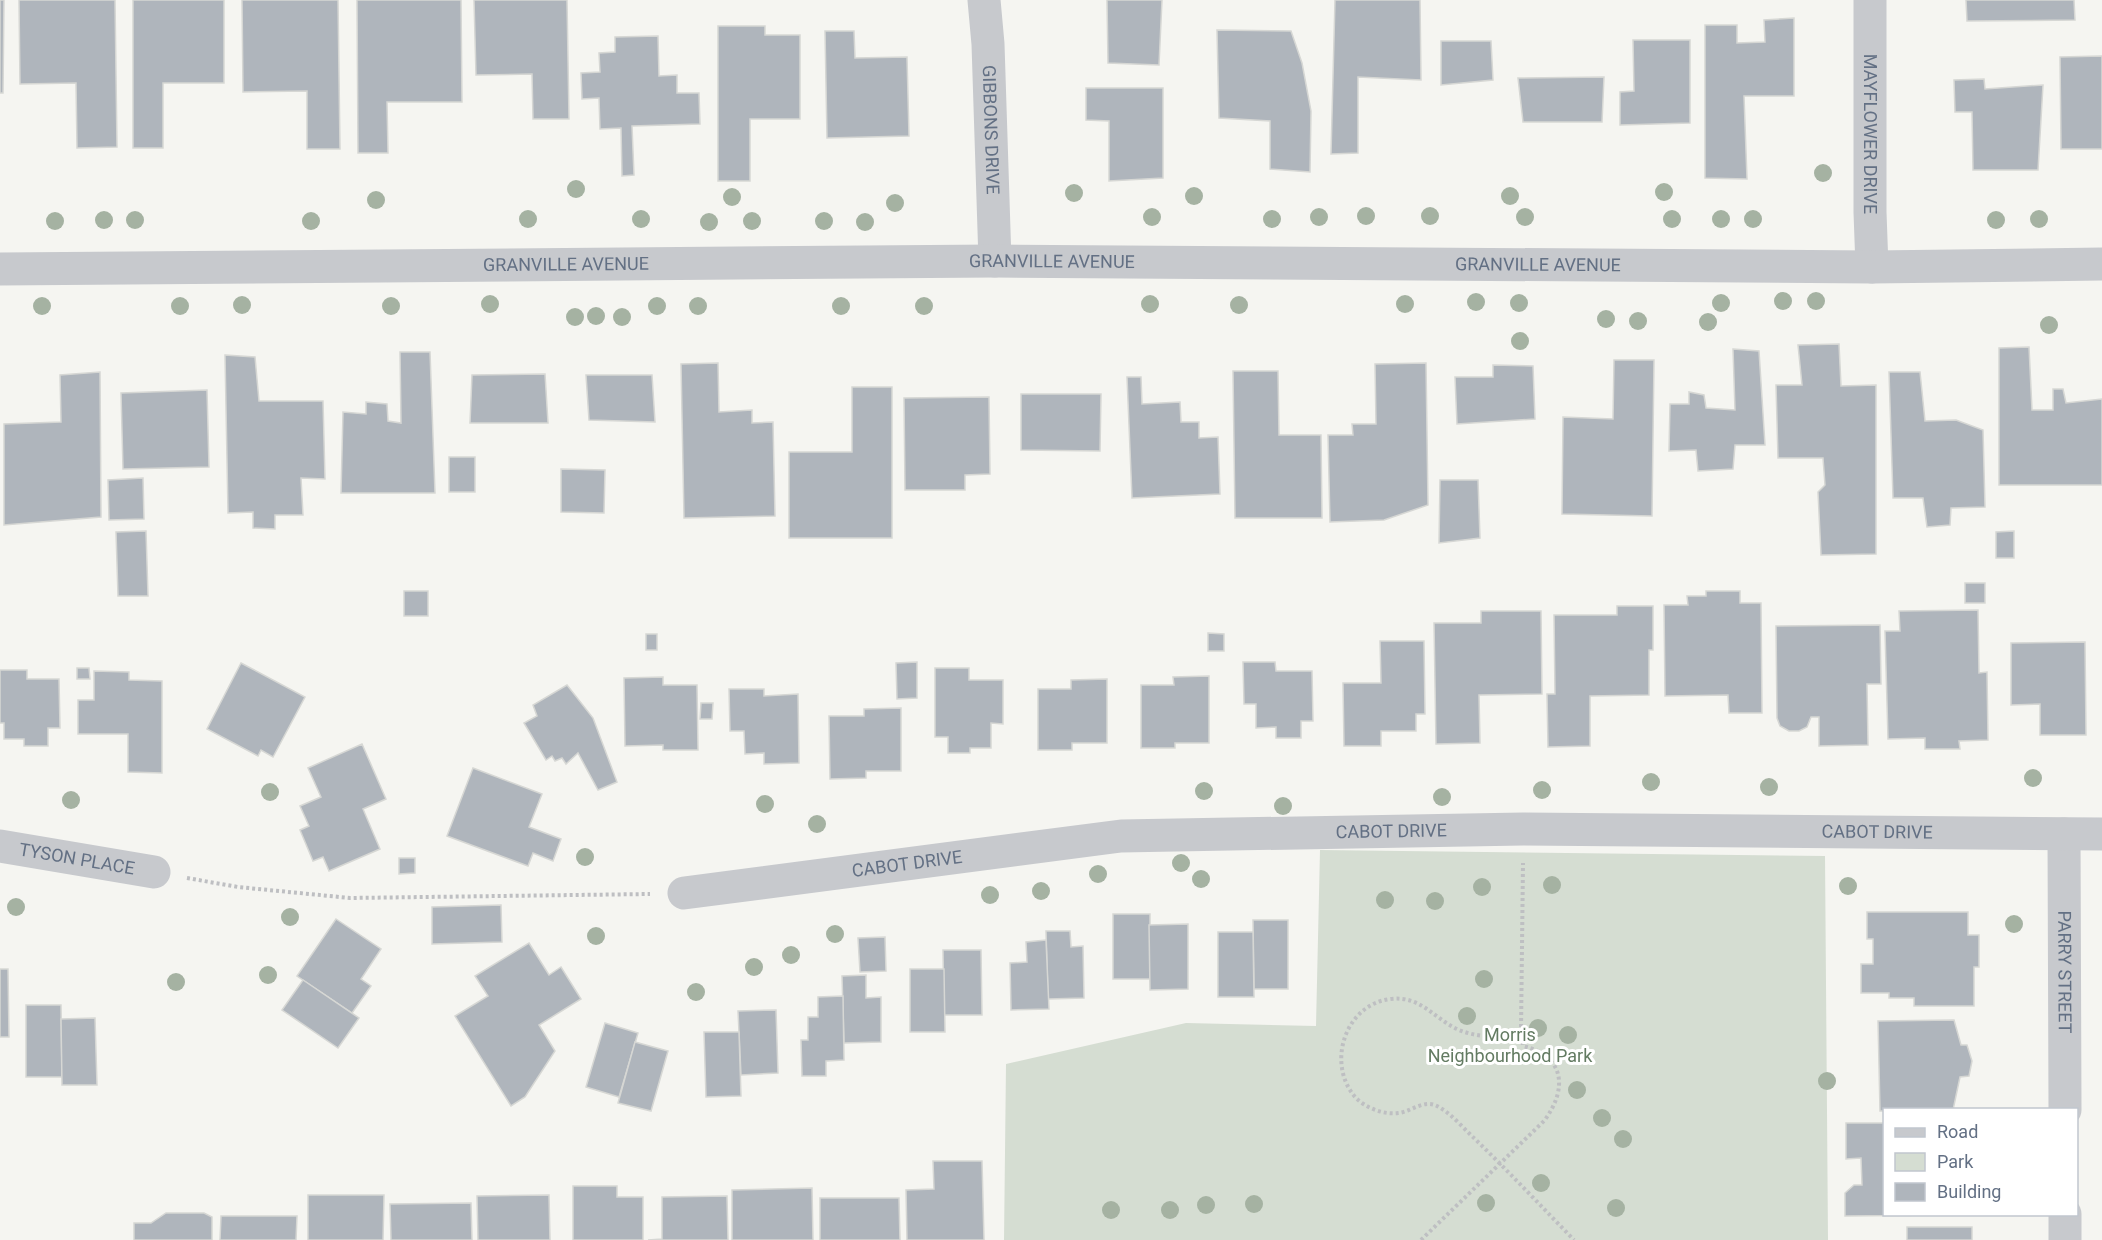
<svg xmlns="http://www.w3.org/2000/svg" width="2102" height="1240" font-family="Roboto,sans-serif">
	<rect width="100%" height="100%" fill="#f5f5f1"/>
	<path fill="#d5ddd2" d="M1320,850L1825,856L1828,1240H1004L1006,1064L1186,1023L1316,1026Z"/>
	<g fill="#afb5bc" stroke="#d6d7d4" stroke-width="1.5">
		<path d="M0,0H4L3,93H0Z"/>
		<path d="M19,0H115L117,147L77,148L76,83L20,84Z"/>
		<path d="M133,0H224V83H163V148H133Z"/>
		<path d="M242,0H338L340,149H307V91L243,92Z"/>
		<path d="M357,0H461L462,102H387L388,153H358Z"/>
		<path d="M474,0H567L569,119H533L532,74L476,75Z"/>
		<path d="M1107,0H1162L1159,65L1108,63Z"/>
		<path d="M1335,0H1420L1421,80L1358,77V153L1331,154Z"/>
		<path d="M1966,0H2074L2075,20L1967,21Z"/>
		<path d="M1794,18V96H1744L1747,179L1705,178V25H1737V43L1765,42L1764,20Z"/>
		<path d="M718,26H765V35H800V119H750V181H718Z"/>
		<path d="M1217,30L1291,31L1302,63L1311,111L1310,172L1270,169V121L1219,118Z"/>
		<path d="M825,31H854L855,58L907,57L909,136L827,138Z"/>
		<path d="M658,36L659,76L677,75V93H699L700,124L632,126L634,175L622,176L621,128L600,129L599,98L582,99L581,73L600,72L599,53L615,52V37Z"/>
		<path d="M1633,40H1690V123L1620,125V92L1634,91Z"/>
		<path d="M1441,41H1491L1493,80L1441,85Z"/>
		<path d="M2102,56V149H2061L2060,57Z"/>
		<path d="M1604,77L1602,122H1523L1518,78Z"/>
		<path d="M1984,79L1985,89L2043,85L2038,170H1973L1972,112H1955L1954,80Z"/>
		<path d="M1086,88H1163V178L1109,181V121L1086,120Z"/>
		<path d="M1839,344L1841,386L1876,385V554L1821,555L1818,492L1825,485L1823,458H1778L1776,385H1802L1798,345Z"/>
		<path d="M2029,347L2032,410H2053V389H2063L2066,403L2102,399V485H1999V348Z"/>
		<path d="M1733,349L1759,351L1765,445H1735L1733,469L1698,471L1696,450L1669,451L1670,404H1689V392L1704,395L1706,408L1735,410Z"/>
		<path d="M400,352H430L435,493H341L343,412L366,414V402L387,404L388,421L401,423Z"/>
		<path d="M225,355L255,357L259,401H323L325,479L301,478L303,515H275V529L253,528V512L228,513Z"/>
		<path d="M1614,360H1654L1652,516L1562,514L1563,417L1613,419Z"/>
		<path d="M718,363L719,412L752,410V423L773,422L775,516L684,518L681,364Z"/>
		<path d="M1426,363L1428,505L1384,520L1330,522L1328,435H1353L1352,424H1376L1375,364Z"/>
		<path d="M1493,365L1533,366L1535,419L1457,424L1455,377H1493Z"/>
		<path d="M1233,371H1278L1279,435H1321L1322,518H1235Z"/>
		<path d="M100,372L101,517L4,525V424L61,422L60,375Z"/>
		<path d="M1889,372H1920L1925,421L1956,420L1983,430L1985,507L1951,508L1950,525L1927,527L1923,498H1893Z"/>
		<path d="M545,374L548,423H470L472,375Z"/>
		<path d="M586,375H652L655,422L589,420Z"/>
		<path d="M1127,377H1141L1142,404L1180,402L1181,422H1199V438L1218,437L1220,494L1132,498Z"/>
		<path d="M852,387H892V538H789V452H852Z"/>
		<path d="M207,390L209,467L123,469L121,393Z"/>
		<path d="M1021,394H1101L1100,451L1021,450Z"/>
		<path d="M989,397L990,474L965,475V490H905L904,398Z"/>
		<rect x="449" y="457" width="26" height="35"/>
		<path d="M561,469L605,470L604,513L561,512Z"/>
		<path d="M143,478L144,519L109,520L108,480Z"/>
		<path d="M1440,480H1478L1480,538L1439,543Z"/>
		<path d="M146,531L148,596H118L116,532Z"/>
		<path d="M2014,531V558H1996V532Z"/>
		<rect x="1965" y="583" width="20" height="20"/>
		<rect x="404" y="591" width="24" height="25"/>
		<path d="M1706,591H1740V603H1761L1762,713H1729L1728,695L1665,696L1664,605H1688L1687,596H1706Z"/>
		<path d="M1617,606H1653V650H1649V695L1590,696V746L1548,747L1547,694H1555L1554,615H1617Z"/>
		<path d="M1978,610L1979,673L1987,672L1988,740L1959,741L1960,749H1925V738L1888,739L1885,631H1900L1899,611Z"/>
		<path d="M1481,611H1541L1542,694L1479,695L1480,743L1436,744L1434,623H1481Z"/>
		<path d="M1880,625L1881,684H1867L1868,745L1819,746V717H1811L1807,727L1799,731H1789L1780,726L1777,718L1776,626Z"/>
		<path d="M1208,633L1224,634V651H1208Z"/>
		<rect x="646" y="634" width="11" height="16"/>
		<path d="M1380,641H1424L1425,714H1416V731H1381V746H1344L1343,683H1381Z"/>
		<path d="M2085,642L2086,735H2040V704L2011,705V643Z"/>
		<path d="M917,662V698L897,699L896,663Z"/>
		<path d="M1243,662H1275L1276,671H1312L1313,721H1301V738H1276V727L1256,728V704H1244Z"/>
		<path d="M241,663L305,697L273,757L261,750L258,756L207,729Z"/>
		<path d="M77,668H89L90,679H77Z"/>
		<path d="M935,668H969V680H1003V724L991,723V748H970V753H948V737H935Z"/>
		<path d="M0,670H27V679H59L60,728H48V746H24V739H4V723H0Z"/>
		<path d="M94,671L129,672V680L162,681V773L128,772V734H78V700H94Z"/>
		<path d="M1209,676V743H1175V748H1141V685H1174L1173,677Z"/>
		<path d="M663,677V685H697L698,750H663V745L625,746L624,678Z"/>
		<path d="M1107,679V743H1072V750H1038V689H1071V680Z"/>
		<path d="M567,685L593,718L617,782L598,790L578,753L566,764L562,758L555,761L552,756L546,760L524,723L537,716L533,705Z"/>
		<path d="M729,689H764V696L798,694L799,763L764,764V753L745,754L744,731H730Z"/>
		<path d="M701,703H713L712,719H700Z"/>
		<path d="M901,708V771H866V778L830,779L829,716H864V709Z"/>
		<path d="M362,744L386,799L363,809L380,849L329,871L323,857L313,861L300,830L309,826L300,806L321,797L308,768Z"/>
		<path d="M473,768L542,794L529,827L561,839L553,861L533,853L528,866L447,836Z"/>
		<path d="M399,858H415V873L399,874Z"/>
		<path d="M501,905L502,942L432,944V907Z"/>
		<path d="M1867,912H1968V935H1979V967H1974V1006H1914V998H1889V993H1861V964H1873V939H1867Z"/>
		<rect x="1113" y="914" width="37" height="65"/>
		<path d="M336,919L381,949L361,979L371,986L352,1013L297,976Z"/>
		<path d="M1253,920H1288V989H1254Z"/>
		<path d="M1188,924V989L1150,990L1149,925Z"/>
		<path d="M1046,931H1070L1071,947L1083,946L1084,998L1048,999Z"/>
		<path d="M1218,932H1253L1254,997H1218Z"/>
		<path d="M885,937L886,971L860,972L858,938Z"/>
		<path d="M1046,940L1049,1009L1011,1010L1010,963L1027,962L1026,942Z"/>
		<path d="M529,943L549,975L561,967L581,999L539,1025L555,1051L525,1097L511,1106L455,1016L488,996L475,976Z"/>
		<path d="M943,950H981L982,1015H944Z"/>
		<path d="M0,969H8L9,1037H0Z"/>
		<path d="M910,969H944L945,1032H910Z"/>
		<path d="M866,975V998L881,997V1042L844,1043L842,976Z"/>
		<path d="M303,980L359,1018L338,1048L282,1010Z"/>
		<path d="M843,996L844,1060L826,1061V1076H802L801,1040H808V1017H818V997Z"/>
		<path d="M26,1005H61L62,1077H26Z"/>
		<path d="M776,1010L778,1073L741,1075L738,1011Z"/>
		<path d="M95,1018L97,1085H62L61,1019Z"/>
		<path d="M1954,1020L1961,1045H1967L1972,1061L1969,1076L1960,1077L1953,1110H1884V1111H1880L1878,1021Z"/>
		<path d="M605,1023L638,1033L619,1097L586,1087Z"/>
		<path d="M704,1032H739L741,1096L706,1097Z"/>
		<path d="M635,1042L668,1051L651,1111L618,1103Z"/>
		<path d="M1846,1123H1884V1214L1939,1215L1845,1216V1193L1854,1185H1862L1861,1158L1846,1159Z"/>
		<path d="M933,1161H982L984,1240H907L906,1190L934,1189Z"/>
		<path d="M573,1186H617V1197H643V1240H573Z"/>
		<path d="M812,1188L813,1240H732V1190Z"/>
		<path d="M308,1195H384L383,1240H308Z"/>
		<path d="M549,1195L550,1240H478L477,1196Z"/>
		<path d="M727,1196L728,1240H648L662,1239V1197Z"/>
		<path d="M820,1198H899L900,1240H820Z"/>
		<path d="M471,1203L472,1240H391L390,1204Z"/>
		<path d="M166,1213H204L212,1217V1240H134V1223H151Z"/>
		<path d="M221,1216H297L296,1240H220Z"/>
		<rect x="1907" y="1227" width="65" height="13"/>
	</g>
	<g fill="none" stroke-linecap="round" stroke-linejoin="round">
		<g stroke="#bebfc2" stroke-width="4" stroke-dasharray="3 3" stroke-linecap="butt">
			<path d="M187,878L238,887L350,898L650,894"/>
			<path d="M1522,1037C1500,1037 1479,1038 1459,1030C1434,1019 1421,995 1390,999C1344,1005 1326,1065 1356,1098C1366,1108 1384,1115 1398,1113C1411,1112 1423,1099 1437,1106C1451,1113 1463,1128 1475,1139C1509,1172 1541,1206 1574,1240"/>
			<path d="M1421,1240L1544,1121C1568,1089 1565,1056 1523,1046L1521,1031L1523,863"/>
		</g>
		<g stroke="#c7c9cd" stroke-width="33">
			<path id="s1" d="M984,0L988,44L995,261"/>
			<path id="s2" d="M1870,0V212L1872,267"/>
			<path id="s3" d="M2064,834L2065,1110"/>
			<path id="s4" d="M0,846L154,872"/>
			<path id="s5" d="M684,893L1121,836L1523,829L2102,834"/>
			<path d="M2065,1214V1240"/>
		</g>
		<path stroke="#c7c9cd" stroke-width="33" id="s6" d="M0,269L995,261L1872,267L2102,264"/>
	</g>
	<g fill="#a5b2a2">
		<circle cx="1823" cy="173" r="9"/>
		<circle cx="576" cy="189" r="9"/>
		<circle cx="1664" cy="192" r="9"/>
		<circle cx="1074" cy="193" r="9"/>
		<circle cx="1194" cy="196" r="9"/>
		<circle cx="1510" cy="196" r="9"/>
		<circle cx="732" cy="197" r="9"/>
		<circle cx="376" cy="200" r="9"/>
		<circle cx="895" cy="203" r="9"/>
		<circle cx="1366" cy="216" r="9"/>
		<circle cx="1430" cy="216" r="9"/>
		<circle cx="1152" cy="217" r="9"/>
		<circle cx="1319" cy="217" r="9"/>
		<circle cx="1525" cy="217" r="9"/>
		<circle cx="528" cy="219" r="9"/>
		<circle cx="641" cy="219" r="9"/>
		<circle cx="1272" cy="219" r="9"/>
		<circle cx="1672" cy="219" r="9"/>
		<circle cx="1721" cy="219" r="9"/>
		<circle cx="1753" cy="219" r="9"/>
		<circle cx="2039" cy="219" r="9"/>
		<circle cx="104" cy="220" r="9"/>
		<circle cx="135" cy="220" r="9"/>
		<circle cx="1996" cy="220" r="9"/>
		<circle cx="55" cy="221" r="9"/>
		<circle cx="311" cy="221" r="9"/>
		<circle cx="752" cy="221" r="9"/>
		<circle cx="824" cy="221" r="9"/>
		<circle cx="709" cy="222" r="9"/>
		<circle cx="865" cy="222" r="9"/>
		<circle cx="1783" cy="301" r="9"/>
		<circle cx="1816" cy="301" r="9"/>
		<circle cx="1476" cy="302" r="9"/>
		<circle cx="1519" cy="303" r="9"/>
		<circle cx="1721" cy="303" r="9"/>
		<circle cx="490" cy="304" r="9"/>
		<circle cx="1150" cy="304" r="9"/>
		<circle cx="1405" cy="304" r="9"/>
		<circle cx="242" cy="305" r="9"/>
		<circle cx="1239" cy="305" r="9"/>
		<circle cx="42" cy="306" r="9"/>
		<circle cx="180" cy="306" r="9"/>
		<circle cx="391" cy="306" r="9"/>
		<circle cx="657" cy="306" r="9"/>
		<circle cx="698" cy="306" r="9"/>
		<circle cx="841" cy="306" r="9"/>
		<circle cx="924" cy="306" r="9"/>
		<circle cx="596" cy="316" r="9"/>
		<circle cx="575" cy="317" r="9"/>
		<circle cx="622" cy="317" r="9"/>
		<circle cx="1606" cy="319" r="9"/>
		<circle cx="1638" cy="321" r="9"/>
		<circle cx="1708" cy="322" r="9"/>
		<circle cx="2049" cy="325" r="9"/>
		<circle cx="1520" cy="341" r="9"/>
		<circle cx="2033" cy="778" r="9"/>
		<circle cx="1651" cy="782" r="9"/>
		<circle cx="1769" cy="787" r="9"/>
		<circle cx="1542" cy="790" r="9"/>
		<circle cx="1204" cy="791" r="9"/>
		<circle cx="270" cy="792" r="9"/>
		<circle cx="1442" cy="797" r="9"/>
		<circle cx="71" cy="800" r="9"/>
		<circle cx="765" cy="804" r="9"/>
		<circle cx="1283" cy="806" r="9"/>
		<circle cx="817" cy="824" r="9"/>
		<circle cx="585" cy="857" r="9"/>
		<circle cx="1181" cy="863" r="9"/>
		<circle cx="1098" cy="874" r="9"/>
		<circle cx="1201" cy="879" r="9"/>
		<circle cx="1552" cy="885" r="9"/>
		<circle cx="1848" cy="886" r="9"/>
		<circle cx="1482" cy="887" r="9"/>
		<circle cx="1041" cy="891" r="9"/>
		<circle cx="990" cy="895" r="9"/>
		<circle cx="1385" cy="900" r="9"/>
		<circle cx="1435" cy="901" r="9"/>
		<circle cx="16" cy="907" r="9"/>
		<circle cx="290" cy="917" r="9"/>
		<circle cx="2014" cy="924" r="9"/>
		<circle cx="835" cy="934" r="9"/>
		<circle cx="596" cy="936" r="9"/>
		<circle cx="791" cy="955" r="9"/>
		<circle cx="754" cy="967" r="9"/>
		<circle cx="268" cy="975" r="9"/>
		<circle cx="1484" cy="979" r="9"/>
		<circle cx="176" cy="982" r="9"/>
		<circle cx="696" cy="992" r="9"/>
		<circle cx="1467" cy="1016" r="9"/>
		<circle cx="1538" cy="1028" r="9"/>
		<circle cx="1568" cy="1035" r="9"/>
		<circle cx="1827" cy="1081" r="9"/>
		<circle cx="1577" cy="1090" r="9"/>
		<circle cx="1602" cy="1118" r="9"/>
		<circle cx="1623" cy="1139" r="9"/>
		<circle cx="1541" cy="1183" r="9"/>
		<circle cx="1486" cy="1203" r="9"/>
		<circle cx="1254" cy="1204" r="9"/>
		<circle cx="1206" cy="1205" r="9"/>
		<circle cx="1616" cy="1208" r="9"/>
		<circle cx="1111" cy="1210" r="9"/>
		<circle cx="1170" cy="1210" r="9"/>
	</g>
	<g text-anchor="middle" stroke-width="6" stroke-linejoin="round" paint-order="stroke">
		<g font-size="18" fill="#637084" stroke="#fff">
			<text dy="6" stroke="none"><textPath href="#s1" startOffset="130">GIBBONS DRIVE</textPath></text>
			<text dy="6" stroke="none"><textPath href="#s2" startOffset="134">MAYFLOWER DRIVE</textPath></text>
			<text dy="6" stroke="none"><textPath href="#s6" startOffset="1052">GRANVILLE AVENUE</textPath></text>
			<text dy="6" stroke="none"><textPath href="#s6" startOffset="566">GRANVILLE AVENUE</textPath></text>
			<text dy="6" stroke="none"><textPath href="#s6" startOffset="1538">GRANVILLE AVENUE</textPath></text>
			<text dy="6" stroke="none"><textPath href="#s5" startOffset="711">CABOT DRIVE</textPath></text>
			<text dy="6" stroke="none"><textPath href="#s5" startOffset="1197">CABOT DRIVE</textPath></text>
			<text dy="6" stroke="none"><textPath href="#s4" startOffset="78">TYSON PLACE</textPath></text>
			<text dy="6" stroke="none"><textPath href="#s5" startOffset="225">CABOT DRIVE</textPath></text>
			<text dy="6" stroke="none"><textPath href="#s3" startOffset="138">PARRY STREET</textPath></text>
		</g>
		<g font-size="18" fill="#637b62" stroke="#fff">
			<text x="1510" y="1041">Morris<tspan x="1510" dy="21">Neighbourhood Park</tspan></text>
		</g>
	</g>
	<rect x="1883" y="1108" width="195" height="108" fill="#ffffff" stroke="#c1c6ce" stroke-width="1.5"/>
	<rect x="1895" y="1128" width="30" height="9" fill="#c7c9cd" stroke="#c1c6ce" stroke-width="1.5"/>
	<text x="1937" y="1138" font-size="18" fill="#637084">Road</text>
	<rect x="1895" y="1153" width="30" height="18" fill="#d5ddd2" stroke="#c1c6ce" stroke-width="1.5"/>
	<text x="1937" y="1168" font-size="18" fill="#637084">Park</text>
	<rect x="1895" y="1183" width="30" height="18" fill="#afb5bc" stroke="#c1c6ce" stroke-width="1.5"/>
	<text x="1937" y="1198" font-size="18" fill="#637084">Building</text>
</svg>
